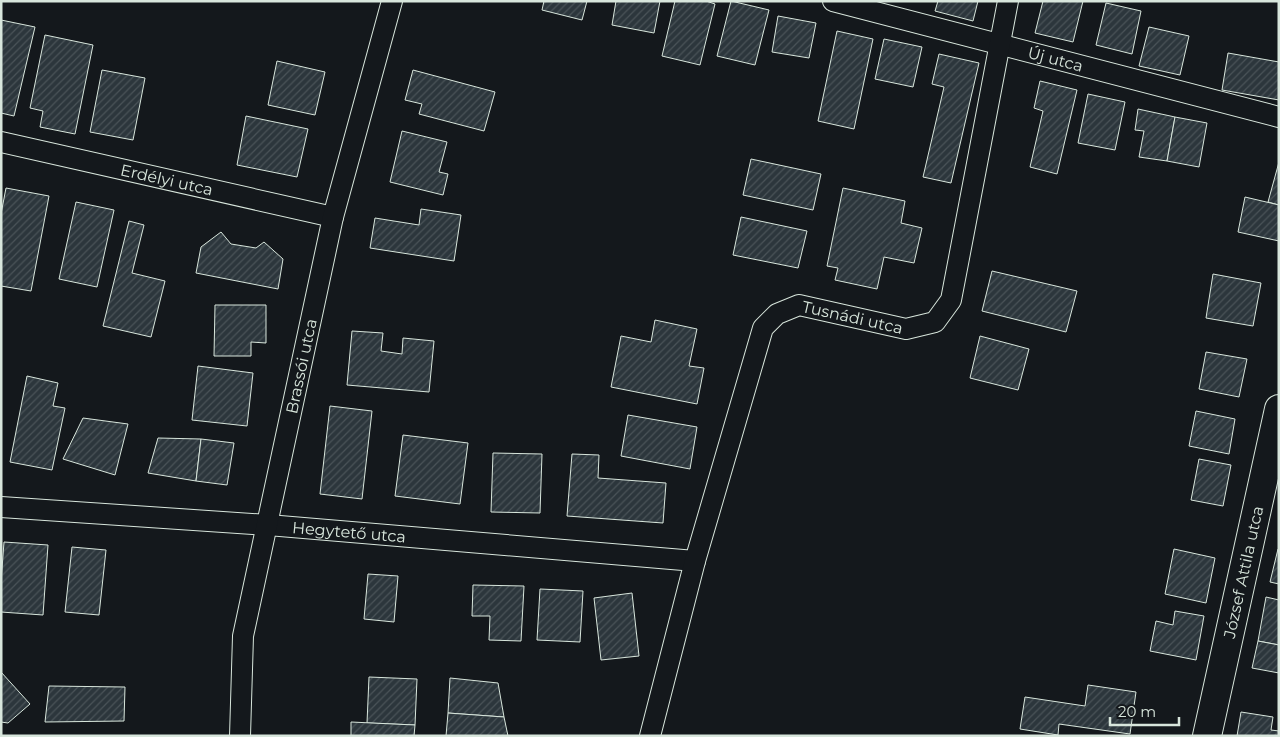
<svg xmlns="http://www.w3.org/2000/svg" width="1280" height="737" font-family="Montserrat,sans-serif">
	<defs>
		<pattern id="building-hatch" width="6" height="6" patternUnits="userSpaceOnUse" patternTransform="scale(1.25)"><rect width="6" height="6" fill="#2c363c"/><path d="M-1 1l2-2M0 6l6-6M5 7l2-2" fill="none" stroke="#4a5358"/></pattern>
	</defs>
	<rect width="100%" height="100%" fill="#14181c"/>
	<g fill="url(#building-hatch)" stroke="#d8e6dc">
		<path d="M544,1H587L582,20L542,10Z"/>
		<path d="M616,1H660L654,33L612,25Z"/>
		<path d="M675,1H706L715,4L700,65L662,56Z"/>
		<path d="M731,1L769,10L755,65L717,56Z"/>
		<path d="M938,1H978L973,21L935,11Z"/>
		<path d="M1043,1H1083L1073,42L1035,33Z"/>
		<path d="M1106,3L1141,11L1132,54L1096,45Z"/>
		<path d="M778,16L816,23L809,58L772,52Z"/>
		<path d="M1,20L35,27L14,116L1,113Z"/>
		<path d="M1149,27L1189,36L1180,75L1139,66Z"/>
		<path d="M837,31L873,39L854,129L818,121Z"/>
		<path d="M45,35L93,45L75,134L40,127L43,111L30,108Z"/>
		<path d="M884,39L922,47L913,87L875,79Z"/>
		<path d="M1228,53L1279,62V100L1222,90Z"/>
		<path d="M939,54L979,63L951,183L923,177L944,87L932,84Z"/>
		<path d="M277,61L325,72L315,115L268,105Z"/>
		<path d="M102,70L145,78L133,140L90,132Z"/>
		<path d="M413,70L495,92L484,131L419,114L422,104L405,100Z"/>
		<path d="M1040,81L1077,90L1057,174L1030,167L1043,111L1034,108Z"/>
		<path d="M1088,94L1125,102L1115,150L1078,143Z"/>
		<path d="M1138,109L1175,117L1167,161L1139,157L1144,131L1135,130Z"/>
		<path d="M246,116L308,129L297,177L237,165Z"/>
		<path d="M1175,117L1207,123L1199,167L1167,161Z"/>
		<path d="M402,131L447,142L439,172L448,174L443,195L390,182Z"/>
		<path d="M751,159L821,174L813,210L743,195Z"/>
		<path d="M1279,162V205L1268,202Z"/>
		<path d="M6,188L49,196L31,291L1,286V214Z"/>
		<path d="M843,188L905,201L901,223L922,228L914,263L884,257L877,289L835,280L838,268L827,266Z"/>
		<path d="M1245,197L1279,205V241L1238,232Z"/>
		<path d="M76,202L114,210L97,287L59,279Z"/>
		<path d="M421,209L461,215L454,261L370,248L375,218L419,225Z"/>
		<path d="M741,217L807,231L798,268L733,255Z"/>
		<path d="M129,221L144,225L132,273L165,281L151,337L103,326Z"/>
		<path d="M221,232L231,244L256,248L264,242L283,259L278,289L196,273L201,247Z"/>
		<path d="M992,271L1077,291L1066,332L982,311Z"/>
		<path d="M1213,274L1261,283L1253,326L1206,318Z"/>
		<path d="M215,305H266V343L251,342V356H214Z"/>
		<path d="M655,320L697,329L689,366L704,368L697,404L611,387L621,336L651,342Z"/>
		<path d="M352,331L383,333L381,351L402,354L403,338L434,341L429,392L347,385Z"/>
		<path d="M980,336L1029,349L1018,390L970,378Z"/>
		<path d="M1206,352L1247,359L1239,397L1199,389Z"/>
		<path d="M198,366L253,373L247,426L192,420Z"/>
		<path d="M27,376L58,383L53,406L65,408L52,470L10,462Z"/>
		<path d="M330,406L372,411L362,499L320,494Z"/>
		<path d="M1196,411L1235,419L1229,454L1189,446Z"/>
		<path d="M628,415L697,427L690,469L621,456Z"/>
		<path d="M83,418L128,424L115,475L63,459Z"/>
		<path d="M403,435L468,443L460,504L395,496Z"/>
		<path d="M158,438L201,439L196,481L148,473Z"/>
		<path d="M201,439L234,443L227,485L196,481Z"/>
		<path d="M493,453L542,454L540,513L491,512Z"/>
		<path d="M572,454L599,455L598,478L666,483L663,523L567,516Z"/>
		<path d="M1199,459L1231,465L1223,506L1191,500Z"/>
		<path d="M4,542L48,545L43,615L1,612V582Z"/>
		<path d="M72,547L106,550L99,615L65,612Z"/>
		<path d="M1174,549L1215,558L1206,603L1165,594Z"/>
		<path d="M1278,549L1279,550V584L1270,582Z"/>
		<path d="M368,574L398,576L394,622L364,619Z"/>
		<path d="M473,585L524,586L521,641L489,640L490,616H472Z"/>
		<path d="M540,589L583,591L580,642L537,640Z"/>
		<path d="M632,593L639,656L601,660L594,598Z"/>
		<path d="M1266,597L1279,600V645L1258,641Z"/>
		<path d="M1175,611L1204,616L1196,660L1150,651L1156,621L1173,625Z"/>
		<path d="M1258,641L1279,645V673L1252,668Z"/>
		<path d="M1,672L30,704L8,723L1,722Z"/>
		<path d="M369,677L417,679L415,725L367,723Z"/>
		<path d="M450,678L498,683L504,717L448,713Z"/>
		<path d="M1088,685L1136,692L1130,734L1059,724L1058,735L1020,729L1025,697L1085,706Z"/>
		<path d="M49,686L125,687L124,721L45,722Z"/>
		<path d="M1241,712L1273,717L1271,730L1279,731V736H1237Z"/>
		<path d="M448,713L504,717L508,736H446Z"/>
		<path d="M351,722L415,725L414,736H351Z"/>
	</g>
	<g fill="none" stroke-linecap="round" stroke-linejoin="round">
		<defs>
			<g id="street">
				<path id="s1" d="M833,1L1279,117"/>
				<path id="s2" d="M1,142L333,217"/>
				<path id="s3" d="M1,507L268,525L695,561"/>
				<path id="s4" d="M240,736L243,636L333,217L392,1"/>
				<path id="s5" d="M650,736L695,561L763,328L777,314L799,305L906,329L935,322L951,300L1008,1"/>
			</g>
			<g id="secondary">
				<path id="s6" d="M1207,736L1279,409"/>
			</g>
		</defs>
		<use href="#street" stroke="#d8e6dc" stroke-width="22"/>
		<use href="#secondary" stroke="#d8e6dc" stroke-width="30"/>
		<use href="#street" stroke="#14181c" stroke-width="20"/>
		<use href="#secondary" stroke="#14181c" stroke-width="28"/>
	</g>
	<g text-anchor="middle" stroke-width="4" stroke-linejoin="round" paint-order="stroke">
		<g font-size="16" fill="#d8e6dc" stroke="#14181c">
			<text dy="6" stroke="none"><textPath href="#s1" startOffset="230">Új utca</textPath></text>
			<text dy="6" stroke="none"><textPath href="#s2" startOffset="170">Erdélyi utca</textPath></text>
			<text dy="6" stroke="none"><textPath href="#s5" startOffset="522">Tusnádi utca</textPath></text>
			<text dy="6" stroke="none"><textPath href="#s4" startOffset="376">Brassói utca</textPath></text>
			<text dy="6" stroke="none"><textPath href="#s3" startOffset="349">Hegytető utca</textPath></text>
			<text dy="6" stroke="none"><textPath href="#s6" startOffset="168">József Attila utca</textPath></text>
		</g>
	</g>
	<rect width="1280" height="737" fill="none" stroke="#d8e6dc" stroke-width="5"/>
	<path d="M1110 717v8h69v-8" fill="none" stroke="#d8e6dc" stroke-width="2.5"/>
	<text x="1118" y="717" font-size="15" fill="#d8e6dc" stroke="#14181c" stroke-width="4" paint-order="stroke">20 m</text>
</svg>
